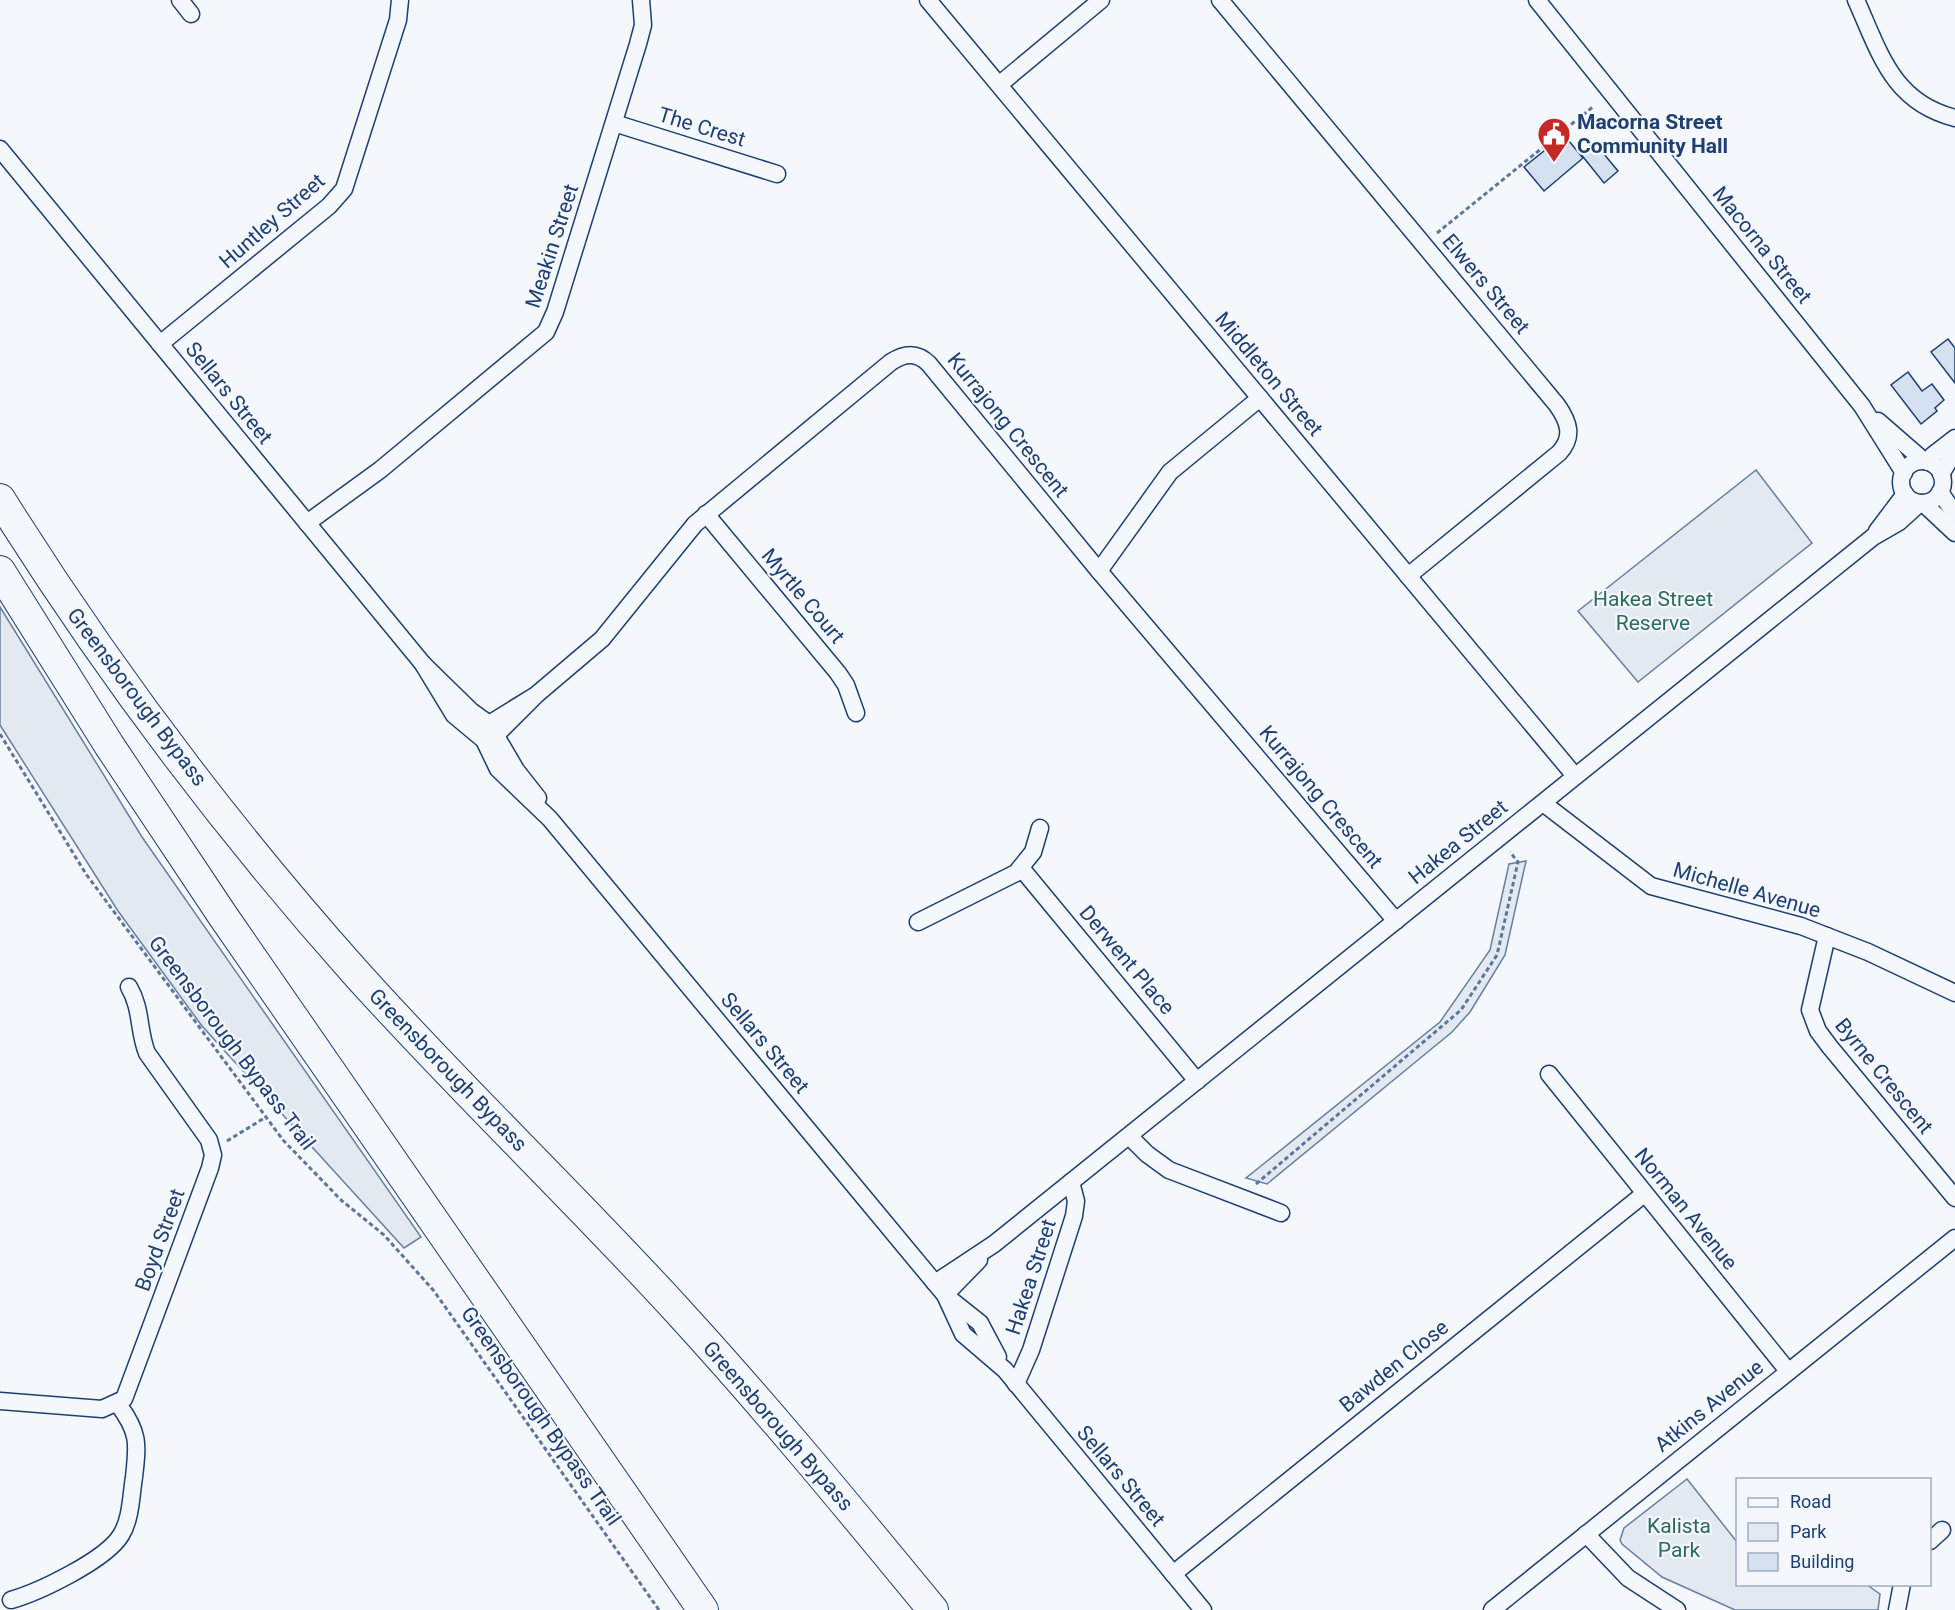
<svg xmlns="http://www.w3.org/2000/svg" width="1955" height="1610" font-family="Roboto,sans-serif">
	<rect width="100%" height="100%" fill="#f4f7fb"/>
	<g fill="#e3e9f0" stroke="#687fa3" stroke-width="1.5">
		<path d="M1756,470L1812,543L1638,682L1578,611Z"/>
		<path d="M0,607L142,837L421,1237L404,1248L202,1026L118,911L0,725Z"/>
		<path d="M1526,861L1505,955L1470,1012L1452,1032L1267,1184L1246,1178L1440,1022L1490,950L1509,864Z"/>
		<path d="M1687,1479L1737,1542L1738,1584L1867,1585L1880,1594L1878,1610H1735L1662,1577L1622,1544L1620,1540L1624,1528Z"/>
	</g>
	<g fill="#d5e0f0" stroke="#1d3f73" stroke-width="1.5">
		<path d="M1564,135L1583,158L1544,191L1524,167Z"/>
		<path d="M1594,142L1618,171L1604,183L1580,153Z"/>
		<path d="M1948,339L1955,348V383L1931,352Z"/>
		<path d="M1908,372L1922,391L1932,384L1944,400L1935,408L1937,411L1921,424L1891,385Z"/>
	</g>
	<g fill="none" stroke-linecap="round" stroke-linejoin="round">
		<defs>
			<g id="street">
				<path d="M180,0L191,14"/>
				<path d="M928,0L1575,776"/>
				<path d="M1220,0L1557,405C1569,422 1574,437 1559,453L1408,576"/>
				<path d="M1537,0L1862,406L1904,473"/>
				<path d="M1856,0C1880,53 1892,102 1955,118"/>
				<path d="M1000,84L1101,0"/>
				<path d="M614,123L777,174"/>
				<path d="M0,149L423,664L471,711L489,724L516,770L538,798"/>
				<path d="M160,344L329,206L344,189L398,20L400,0"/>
				<path d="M1878,421L1924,461"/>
				<circle cx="1922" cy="482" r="21"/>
				<path d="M1928,462L1933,455L1955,438"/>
				<path d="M1941,474L1955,451"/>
				<path d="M1940,492L1955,514"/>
				<path d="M1923,503L1955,533"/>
				<path d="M706,514L838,673L846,685L856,713"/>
				<path d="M307,523L380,470L546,332L555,312L638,44L643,25L641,0"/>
				<path d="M1877,531L1905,494"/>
				<path d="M1099,571L1170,472L1260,398"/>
				<path d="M423,664L454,715L484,740L498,769L550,819L935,1283L945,1295L963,1334L1005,1370L1203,1610"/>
				<path d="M536,695L497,734L484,740L489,724L536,695L602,639L695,524L891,362C905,353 917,352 929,364L1099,571L1396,921"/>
				<path d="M1543,803L1651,886L1801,926L1868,952L1955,993"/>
				<path d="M1022,869L1197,1081"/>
				<path d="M918,922L1016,873L1033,852L1040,828"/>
				<path d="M1827,936L1810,1010L1818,1031L1830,1047L1955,1198"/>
				<path d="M1549,1074L1788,1371"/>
				<path d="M1129,1136L1147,1154L1169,1170L1281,1213"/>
				<path d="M935,1283L994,1244L1873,537L1899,522L1920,503"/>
				<path d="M945,1295L979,1260"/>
				<path d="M946,1296L980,1323L998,1357"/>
				<path d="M1016,1384L1031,1350L1074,1216L1076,1201L1071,1182"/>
				<path d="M0,1401L102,1409L124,1399L210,1168L213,1155L209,1140L147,1053C138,1031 142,1009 129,987"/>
				<path d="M1586,1534L1628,1578L1677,1610"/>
				<path d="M1930,1541L1942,1530"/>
				<path d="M1173,1574L1644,1194"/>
				<path d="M11,1600C39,1592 106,1560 121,1535C131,1519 131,1496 134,1477C138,1443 139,1432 118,1404"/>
				<path d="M1492,1610L1955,1238"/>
				<path d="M1897,1610L1902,1584"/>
			</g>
			<g id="highway">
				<path d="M0,499C104,665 225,826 355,972C459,1088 572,1195 677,1310C766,1407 850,1509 933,1610"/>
				<path d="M0,571L109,745L223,916L703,1610"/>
			</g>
		</defs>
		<use href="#street" stroke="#1d3f73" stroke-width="19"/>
		<use href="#highway" stroke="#1d3f73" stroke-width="32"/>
		<g stroke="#5e769c" stroke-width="3" stroke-dasharray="4.5 3" stroke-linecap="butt">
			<path d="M1437,233L1594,106"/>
			<path d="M0,734L86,874L283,1140L341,1200L384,1235L434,1291L659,1610"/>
			<path d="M227,1141L266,1117"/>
			<path d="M1256,1184L1461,1010L1497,955L1518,862L1510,852"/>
		</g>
		<use href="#street" stroke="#f4f7fb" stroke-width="16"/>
		<use href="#highway" stroke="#f4f7fb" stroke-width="30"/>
	</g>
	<defs>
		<symbol id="civic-pin" viewBox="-11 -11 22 30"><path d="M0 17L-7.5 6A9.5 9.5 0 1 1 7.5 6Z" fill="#c62828" stroke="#f4f7fb"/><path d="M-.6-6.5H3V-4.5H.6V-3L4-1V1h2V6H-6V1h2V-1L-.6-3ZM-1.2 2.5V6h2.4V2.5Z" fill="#fff"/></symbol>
	</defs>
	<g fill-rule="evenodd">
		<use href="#civic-pin" x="1535" y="115" width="38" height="52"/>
	</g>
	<g text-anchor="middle" stroke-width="4.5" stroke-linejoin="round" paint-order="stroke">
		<g font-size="21" font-weight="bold" fill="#1d3f73" stroke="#f4f7fb" text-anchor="start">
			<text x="1577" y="129">Macorna Street<tspan x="1577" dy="24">Community Hall</tspan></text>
		</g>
		<g font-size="21" fill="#1d3f73" stroke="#f4f7fb">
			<text transform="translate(702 127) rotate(17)" y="7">The Crest</text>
			<text transform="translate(272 221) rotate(-41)" y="7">Huntley Street</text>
			<text transform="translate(1762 245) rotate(51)" y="7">Macorna Street</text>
			<text transform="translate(552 246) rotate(-72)" y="7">Meakin Street</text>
			<text transform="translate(1486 284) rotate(50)" y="7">Elwers Street</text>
			<text transform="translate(1269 374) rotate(50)" y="7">Middleton Street</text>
			<text transform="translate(229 393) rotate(51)" y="7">Sellars Street</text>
			<text transform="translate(1008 425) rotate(51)" y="7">Kurrajong Crescent</text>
			<text transform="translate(803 596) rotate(50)" y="7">Myrtle Court</text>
			<text transform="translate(137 697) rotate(53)" y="7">Greensborough Bypass</text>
			<text transform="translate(1321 797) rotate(50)" y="7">Kurrajong Crescent</text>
			<text transform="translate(1458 842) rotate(-39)" y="7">Hakea Street</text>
			<text transform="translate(1747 890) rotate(16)" y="7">Michelle Avenue</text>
			<text transform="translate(1127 960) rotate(50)" y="7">Derwent Place</text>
			<text transform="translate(232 1043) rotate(53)" y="7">Greensborough Bypass Trail</text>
			<text transform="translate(765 1043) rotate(50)" y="7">Sellars Street</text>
			<text transform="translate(448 1070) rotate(46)" y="7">Greensborough Bypass</text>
			<text transform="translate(1884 1076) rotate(51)" y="7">Byrne Crescent</text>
			<text transform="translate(1686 1209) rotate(51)" y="7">Norman Avenue</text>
			<text transform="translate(160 1240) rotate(-70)" y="7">Boyd Street</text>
			<text transform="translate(1031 1277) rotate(-72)" y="7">Hakea Street</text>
			<text transform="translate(1394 1366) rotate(-39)" y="7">Bawden Close</text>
			<text transform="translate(1709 1406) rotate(-39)" y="7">Atkins Avenue</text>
			<text transform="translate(541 1416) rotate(55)" y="7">Greensborough Bypass Trail</text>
			<text transform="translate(778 1426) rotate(49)" y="7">Greensborough Bypass</text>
			<text transform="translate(1121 1476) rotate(50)" y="7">Sellars Street</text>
		</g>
		<g font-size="21" fill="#2c6c60" stroke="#f4f7fb">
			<text x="1653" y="606">Hakea Street<tspan x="1653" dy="24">Reserve</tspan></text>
			<text x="1679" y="1533">Kalista<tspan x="1679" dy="24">Park</tspan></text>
		</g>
	</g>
	<rect x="1736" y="1478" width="195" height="108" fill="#f4f7fb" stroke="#9eadc5" stroke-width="1.5"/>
	<rect x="1748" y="1498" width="30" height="9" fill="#f4f7fb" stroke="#9eadc5" stroke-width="1.5"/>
	<text x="1790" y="1508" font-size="18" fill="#1d3f73">Road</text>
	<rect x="1748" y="1523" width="30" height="18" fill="#e3e9f0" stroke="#9eadc5" stroke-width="1.5"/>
	<text x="1790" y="1538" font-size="18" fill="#1d3f73">Park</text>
	<rect x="1748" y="1553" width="30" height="18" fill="#d5e0f0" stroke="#9eadc5" stroke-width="1.5"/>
	<text x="1790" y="1568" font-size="18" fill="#1d3f73">Building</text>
</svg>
